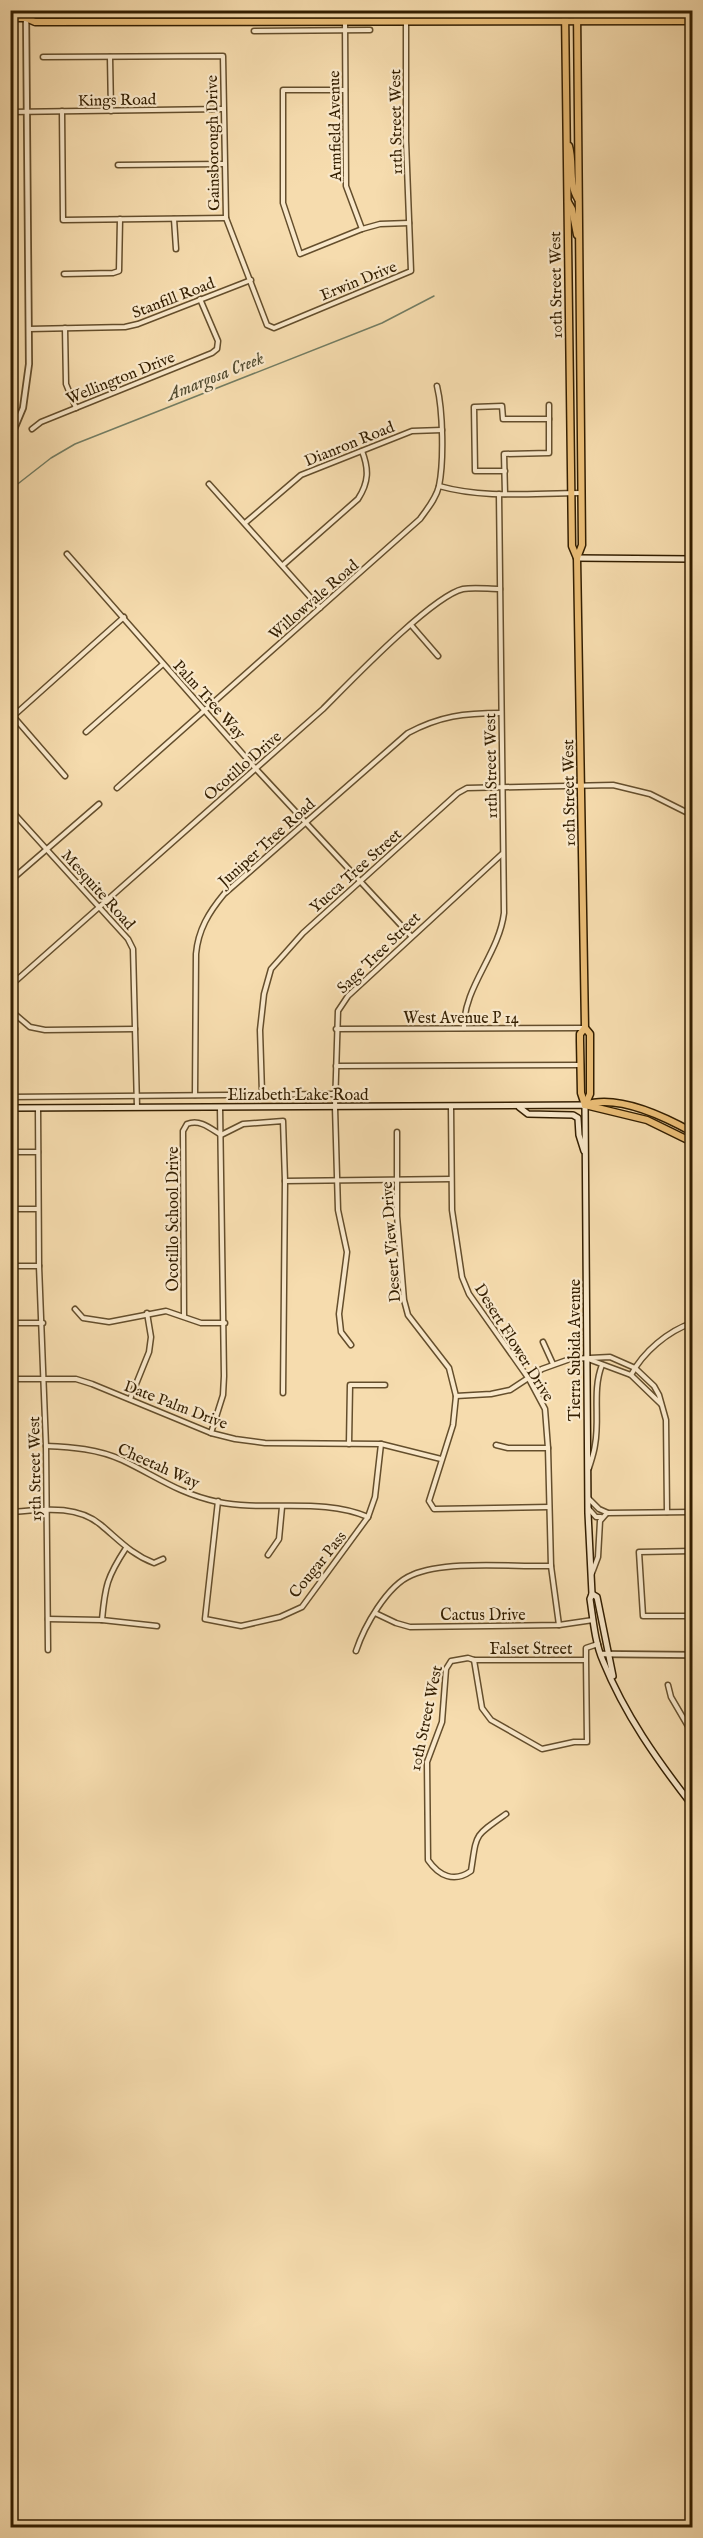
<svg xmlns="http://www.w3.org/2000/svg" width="703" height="2538" font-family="'IM FELL English',serif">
	<rect width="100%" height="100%" fill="#f6dcae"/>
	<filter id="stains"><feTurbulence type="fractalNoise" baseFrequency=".00333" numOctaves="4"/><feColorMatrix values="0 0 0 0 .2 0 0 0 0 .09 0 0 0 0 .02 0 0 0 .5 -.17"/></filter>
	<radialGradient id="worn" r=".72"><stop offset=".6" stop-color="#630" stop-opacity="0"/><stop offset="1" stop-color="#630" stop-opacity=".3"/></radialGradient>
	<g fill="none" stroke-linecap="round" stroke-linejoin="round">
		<path stroke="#737d63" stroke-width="1.5" d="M10,490L51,458L75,444L382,323L434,296"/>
		<defs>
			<g id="minor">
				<path d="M345,21L346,186L362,229"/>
				<path d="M254,31L370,30"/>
				<path d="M43,57L223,56L226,218L267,325L274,328L411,271L406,141V22"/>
				<path d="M110,57L111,111"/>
				<path d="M345,90H283V203L300,254L362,229L380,224L409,223"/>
				<path d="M62,111L63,220L226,218"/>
				<path d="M10,112L223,109"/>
				<path d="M118,165L224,164"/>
				<path d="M174,219L176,249"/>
				<path d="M10,274H11"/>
				<path d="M64,274L113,273L119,271L120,219"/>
				<path d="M65,328L66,384L76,408"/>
				<path d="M29,329L125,327L138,324L251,280"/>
				<path d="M32,429L41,422L212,353L217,349L218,341L200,299"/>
				<path d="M505,471H475L474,407L502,406L503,419H549"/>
				<path d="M209,484L320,608"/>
				<path d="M439,486C485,499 533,493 581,493"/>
				<path d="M505,494L504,454L549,453V405"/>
				<path d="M245,523L301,475L412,431L442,430"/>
				<path d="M67,554L256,769L411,936"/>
				<path d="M283,565L358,499C369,482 369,469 362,451"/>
				<path d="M412,626L438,656"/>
				<path d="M13,716L65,776"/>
				<path d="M10,719L124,617"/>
				<path d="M86,732L163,664"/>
				<path d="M117,788L420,519C427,509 436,499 439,486C444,461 443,411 437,386"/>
				<path d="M10,809L128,939L133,949L137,1107"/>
				<path d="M10,881L99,804"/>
				<path d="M10,986L323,709C349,683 432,596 463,589C474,587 488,589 500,589"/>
				<path d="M10,1010L30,1027L45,1030L135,1029"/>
				<path d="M464,1028C463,988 499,954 504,913L499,494"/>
				<path d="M336,1029L585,1028"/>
				<path d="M336,1066L581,1065"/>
				<path d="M262,1093L260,1030L264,994L271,969L303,933L458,793L467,788L613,785L650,794L692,815"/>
				<path d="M195,1095L196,954C198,930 209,912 224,894L408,733C440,716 464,713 501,713"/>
				<path d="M10,1097L335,1094"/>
				<path d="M451,1107L452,1210L462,1277L469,1294L529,1379L545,1409L548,1448L551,1566L559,1625"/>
				<path d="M38,1108L39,1266L46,1446L48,1650"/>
				<path d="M397,1132V1216L404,1300L408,1315L449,1368L456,1396L453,1425L429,1501L434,1509L549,1507"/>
				<path d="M10,1152H38"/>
				<path d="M285,1181L451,1179"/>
				<path d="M10,1209H38"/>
				<path d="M10,1266H39"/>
				<path d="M75,1309L83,1318L109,1322L166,1311L201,1323H225"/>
				<path d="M184,1316L183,1131L187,1124C200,1119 210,1128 221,1135L243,1124L283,1121L285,1181L283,1393"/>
				<path d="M10,1323H43"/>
				<path d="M543,1342L553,1364"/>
				<path d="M351,1345L341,1332L339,1314L347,1252L338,1210L335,1107L338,1011L348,996L502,854"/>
				<path d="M588,1359L631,1375L661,1404"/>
				<path d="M631,1375C643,1352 668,1331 692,1323"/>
				<path d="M10,1379H76L92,1384L211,1433L235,1439L265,1443L381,1444L441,1459"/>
				<path d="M456,1396L491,1394L510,1390L542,1369L570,1359L610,1357L635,1368L654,1386L659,1395L666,1420L667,1512"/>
				<path d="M130,1399L149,1352L151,1337L147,1313"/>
				<path d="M211,1433L223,1395L224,1376L220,1107"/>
				<path d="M349,1444L350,1385H385"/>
				<path d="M496,1445L508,1448H548"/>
				<path d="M46,1446C72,1447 98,1449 122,1460C158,1477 177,1493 218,1502C267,1512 322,1497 368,1517"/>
				<path d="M589,1468C591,1461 594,1453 595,1445C600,1419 592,1390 602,1365"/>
				<path d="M588,1498L599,1509L608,1513L692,1512"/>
				<path d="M218,1501L205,1619L241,1626L280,1617L302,1607L368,1517L375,1497L381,1444"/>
				<path d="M588,1508L596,1517H601"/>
				<path d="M10,1512C41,1510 76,1504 101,1525C119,1540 131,1554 154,1563L163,1559"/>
				<path d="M692,1551L639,1552L643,1616H692"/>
				<path d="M268,1555L279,1539L282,1507"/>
				<path d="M592,1573L598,1557L600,1521L607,1513"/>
				<path d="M375,1613L396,1623L410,1627L559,1625L593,1620"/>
				<path d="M48,1619L102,1620L157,1626"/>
				<path d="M102,1620C105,1586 107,1577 126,1548"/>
				<path d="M356,1651C364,1627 387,1585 412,1575C447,1560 512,1567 551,1566"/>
				<path d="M474,1660L468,1658L451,1661L446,1669L442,1722L427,1762L428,1860C439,1876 454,1883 471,1871C477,1833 473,1837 506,1814"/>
				<path d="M586,1660H474L482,1708L491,1720L542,1749L574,1742H587L586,1660V1648L598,1644"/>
				<path d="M668,1685L671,1697L692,1733"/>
			</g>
			<g id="tertiary">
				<path d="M10,439L23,408L29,364L26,10"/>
				<path d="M601,1654L692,1655"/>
			</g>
			<g id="secondary">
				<path d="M577,558L692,559"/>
				<path d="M519,1107L528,1114L573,1115L578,1118L579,1135L584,1151"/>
				<path d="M10,1108L585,1105L588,1513L592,1594L590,1599C593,1619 595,1643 603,1661C625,1715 657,1760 692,1805"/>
				<path d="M592,1594L597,1597L613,1676"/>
			</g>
			<g id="primary">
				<path d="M565,10L572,546L577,558"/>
				<path d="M577,10L582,545L577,558L585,1028L590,1034V1094L585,1105"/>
				<path d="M10,18H26L35,14L359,10"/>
				<path d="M26,18L35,22L692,21"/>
				<path d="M569,146C574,163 568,184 578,199"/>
				<path d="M568,202L572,209L577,235"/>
				<path d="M585,1105L647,1120L692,1142"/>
				<path d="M585,1105C617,1094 665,1117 692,1132"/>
				<path d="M585,1105L581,1093L580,1041V1034L585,1028"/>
			</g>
		</defs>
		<use href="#minor" stroke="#644e2c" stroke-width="7"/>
		<use href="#tertiary" stroke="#644e2c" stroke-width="8"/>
		<use href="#secondary" stroke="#331e00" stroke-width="8"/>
		<use href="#primary" stroke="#331e00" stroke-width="9"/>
		<use href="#minor" stroke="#f9e8ca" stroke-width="4"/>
		<use href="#tertiary" stroke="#f9e8ca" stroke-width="4.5"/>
		<use href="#secondary" stroke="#f9e8ca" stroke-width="5"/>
		<use href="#primary" stroke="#ebbe77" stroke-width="6"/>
	</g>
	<g text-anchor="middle" stroke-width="4.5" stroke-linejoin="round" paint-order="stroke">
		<g font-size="16" fill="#331e00" stroke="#f9e8ca">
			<text transform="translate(117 99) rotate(-1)" y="6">Kings Road</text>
			<text transform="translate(395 122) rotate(-91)" y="6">11th Street West</text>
			<text transform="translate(334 126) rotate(-91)" y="6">Armfield Avenue</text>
			<text transform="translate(212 143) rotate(-91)" y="6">Gainsborough Drive</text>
			<text transform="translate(358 280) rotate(-22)" y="6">Erwin Drive</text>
			<text transform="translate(555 285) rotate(-91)" y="6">10th Street West</text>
			<text transform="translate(173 297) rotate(-21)" y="6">Stanfill Road</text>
			<text transform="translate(120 377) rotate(-22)" y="6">Wellington Drive</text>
			<text transform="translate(349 443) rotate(-22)" y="6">Dianron Road</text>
			<text transform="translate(313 599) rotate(-41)" y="6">Willowvale Road</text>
			<text transform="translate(210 699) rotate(48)" y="6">Palm Tree Way</text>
			<text transform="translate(242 765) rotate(-41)" y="6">Ocotillo Drive</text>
			<text transform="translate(490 766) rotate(-91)" y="6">11th Street West</text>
			<text transform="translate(568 793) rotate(-91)" y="6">10th Street West</text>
			<text transform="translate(266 842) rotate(-42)" y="6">Juniper Tree Road</text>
			<text transform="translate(355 870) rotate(-42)" y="6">Yucca Tree Street</text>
			<text transform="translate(99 889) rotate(48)" y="6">Mesquite Road</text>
			<text transform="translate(378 952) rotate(-44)" y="6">Sage Tree Street</text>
			<text x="461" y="1023">West Avenue P 14</text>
			<text x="298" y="1100">Elizabeth Lake Road</text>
			<text transform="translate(172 1219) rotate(-90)" y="6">Ocotillo School Drive</text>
			<text transform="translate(390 1242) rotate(-94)" y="6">Desert View Drive</text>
			<text transform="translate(515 1342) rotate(58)" y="6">Desert Flower Drive</text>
			<text transform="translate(574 1350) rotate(-90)" y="6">Tierra Subida Avenue</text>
			<text transform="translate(176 1404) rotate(21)" y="6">Date Palm Drive</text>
			<text transform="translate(159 1465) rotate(24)" y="6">Cheetah Way</text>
			<text transform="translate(34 1469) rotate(-91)" y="6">15th Street West</text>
			<text transform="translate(317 1564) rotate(-51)" y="6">Cougar Pass</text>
			<text x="483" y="1620">Cactus Drive</text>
			<text x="531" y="1654">Falset Street</text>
			<text transform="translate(425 1718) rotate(-78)" y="6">10th Street West</text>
		</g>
		<g font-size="18" font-style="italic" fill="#534d32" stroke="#f9e8ca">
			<text transform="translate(215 376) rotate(-22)" y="6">Amargosa Creek</text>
		</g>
	</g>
	<rect width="703" height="2538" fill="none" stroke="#f6dcae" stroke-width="36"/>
	<rect x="12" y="12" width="679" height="2514" fill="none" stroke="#331e00" stroke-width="3"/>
	<rect x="18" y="18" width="667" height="2502" fill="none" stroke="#331e00" stroke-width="1.5"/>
	<rect width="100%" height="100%" filter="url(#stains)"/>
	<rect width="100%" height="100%" fill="url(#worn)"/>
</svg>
